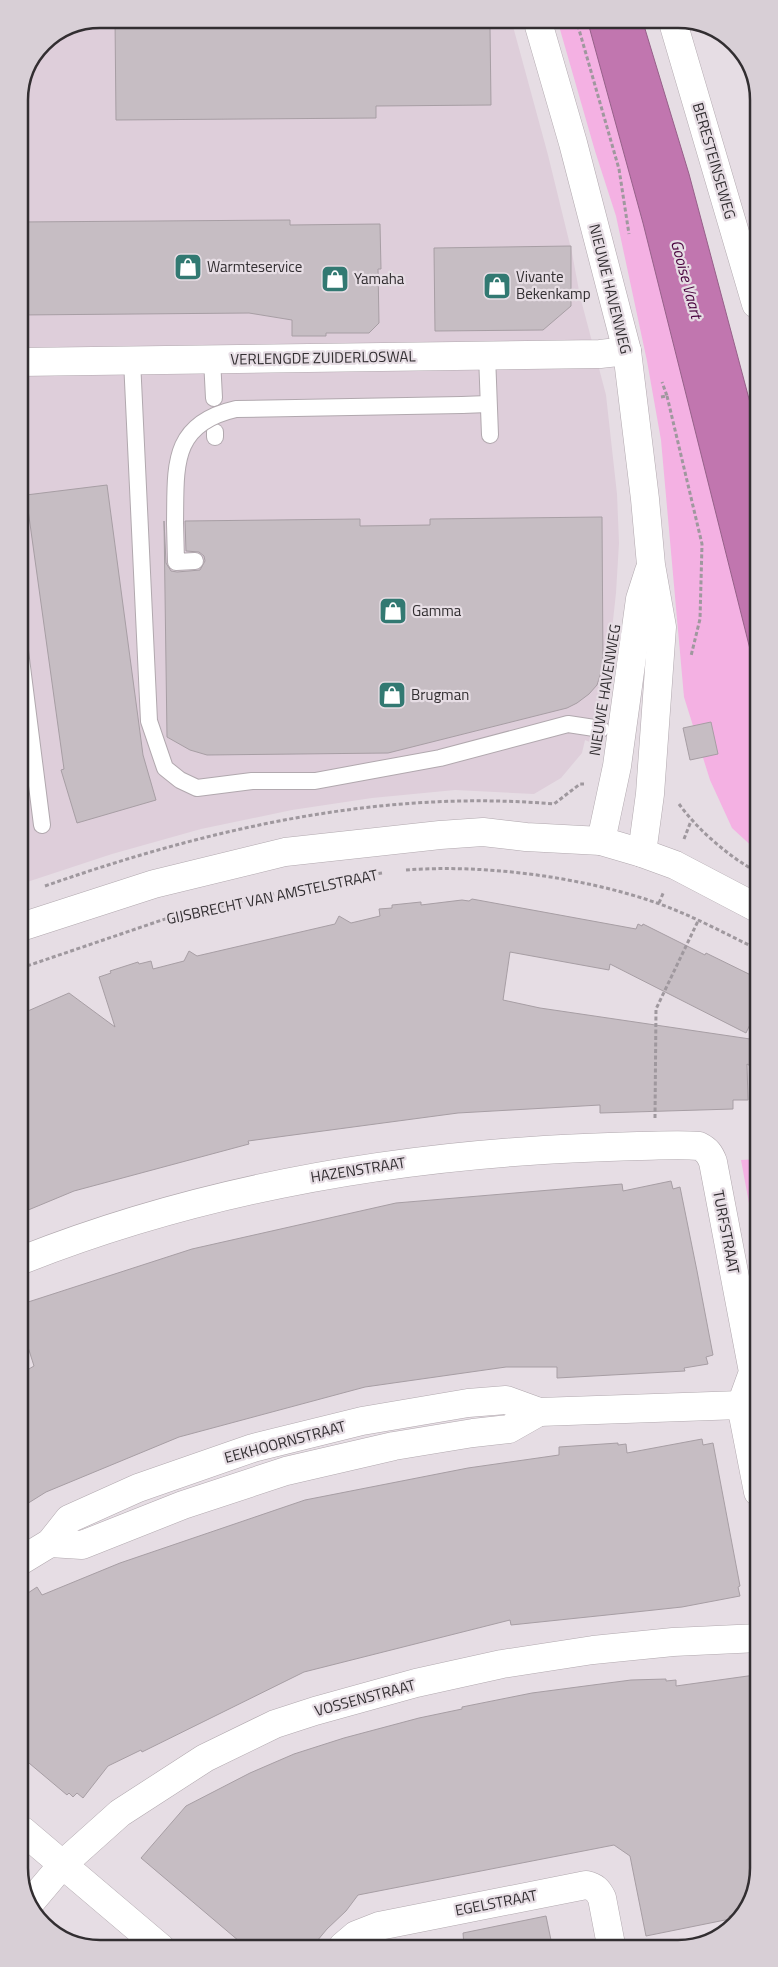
<svg xmlns="http://www.w3.org/2000/svg" width="778" height="1967" font-family="'Titillium Web',sans-serif">
	<rect width="100%" height="100%" fill="#e6dde4"/>
	<path fill="#deceda" d="M100,19H511L548,155L572,253L580,296L606,395L617,494L619,543L616,593L608,666L594,744L585,740L582,753L561,778L534,794L455,790L372,798L292,810L201,829L112,854L21,884L19,95L43,42Z"/>
	<g fill="#f4b1e3">
		<path d="M557,19H587L643,223L756,673L757,851L732,828L710,780L684,697L661,440L647,361L616,216L595,151Z"/>
		<path d="M757,1076V1100L749,1081Z"/>
		<path d="M758,1159V1240L756,1241L741,1160Z"/>
	</g>
	<path fill="#c176af" stroke="#966089" d="M587,19H642L689,174L756,425V673L643,223Z"/>
	<g fill="#c6bdc3" stroke="#a79ea4">
		<path d="M115,19H375V28L490,27L491,105L376,106V118L116,120Z"/>
		<path d="M290,220V225L380,224L381,269H378L379,323L369,333H326V336H292V320L249,313L19,315V222Z"/>
		<path d="M571,246V306L543,330L435,331L434,248Z"/>
		<path d="M107,485L143,755L156,800L77,823L61,770L64,769L26,495Z"/>
		<path d="M602,517L603,666L597,685L589,694L577,703L567,708L388,753L207,755L190,750L167,737L164,521L166,563L171,571L177,572L200,570L205,561L204,556L199,552L186,551L185,521L360,519V526L430,525V519Z"/>
		<path d="M711,722L718,754L690,760L683,728Z"/>
		<path d="M472,899L636,929L638,924L642,926L643,924L705,955L706,953L757,978V1010L746,1033L610,964L609,970L510,952L503,1000L540,1008L757,1040V1070L747,1064L748,1100H733V1109L600,1113V1105L458,1113L248,1141L249,1144L74,1191L21,1213V1014L69,993L115,1027L99,977L111,973L110,971L138,962L139,964L151,961L153,969L184,961L189,951L197,956L335,924L339,916L351,923L380,916L379,909L392,908V905L421,902V905L462,900L469,901Z"/>
		<path d="M671,1181L673,1189L680,1187L697,1271L713,1355L706,1357L708,1364L684,1368L685,1371L557,1378V1367H506L365,1387L179,1437L46,1492L22,1507V1373L34,1366L22,1328V1304L192,1249L396,1203L622,1184L623,1191Z"/>
		<path d="M702,1439L703,1445L713,1443L740,1586L738,1587L740,1596L682,1607L626,1613L511,1625L510,1620L304,1672L142,1752L141,1750L108,1766L83,1798L77,1793L73,1797L69,1793L67,1795L23,1758L22,1597L37,1587L42,1595L120,1563L305,1500L468,1468L559,1455V1447L618,1443V1445L626,1444L627,1453Z"/>
		<path d="M755,1675L759,1695V1867L744,1914L729,1916L730,1919L646,1936L630,1856L614,1845L358,1895L346,1911L327,1929L312,1947H246L141,1858L186,1806L250,1773L294,1754L344,1738L419,1718L462,1709V1707L532,1693L631,1680L666,1679V1681L676,1680V1686Z"/>
		<path d="M546,1916L552,1945L464,1946L463,1933Z"/>
	</g>
	<g fill="none" stroke-linecap="round" stroke-linejoin="round">
		<defs>
			<g id="service">
				<path d="M487,355L490,435"/>
				<path d="M212,359L214,398"/>
				<path d="M132,360L149,721L165,768L180,780L197,788L252,781H315L440,758L568,724L601,729"/>
				<path d="M462,405L488,404"/>
				<path d="M215,437V432"/>
				<path d="M175,523L176,562L195,561"/>
				<path d="M20,651L42,825"/>
			</g>
			<g id="minor">
				<path d="M537,19L573,143L627,351L645,499L651,565L662,627L650,794L642,853"/>
				<path d="M672,19L756,304"/>
				<path d="M20,362L600,354L627,351"/>
				<path d="M601,841L617,766L640,599L649,571"/>
				<path d="M22,1260C189,1194 365,1161 544,1150C576,1148 607,1147 638,1146C658,1146 679,1144 699,1146C707,1150 710,1154 713,1162L753,1372L741,1405L758,1492"/>
				<path d="M50,1543L82,1545L183,1505L286,1471L394,1446L473,1433L509,1429L539,1412"/>
				<path d="M22,1560L50,1543L69,1519L138,1488L253,1448L362,1421L468,1403L506,1400L539,1412L741,1405"/>
				<path d="M23,1831L161,1948"/>
				<path d="M30,1903L63,1864L120,1813L205,1758L275,1724L315,1711L416,1683L502,1664L593,1650L673,1642L759,1638"/>
				<path d="M343,1946L356,1935L379,1926L586,1885C595,1887 598,1890 602,1898L611,1945"/>
			</g>
			<path id="primary" d="M21,927L154,884L285,852L440,835L483,832L526,837L601,841L642,853L675,865L757,908"/>
		</defs>
		<use href="#service" stroke="#b1a8ae" stroke-width="18"/>
		<use href="#minor" stroke="#b1a8ae" stroke-width="29"/>
		<use href="#primary" stroke="#b1a8ae" stroke-width="29"/>
		<g stroke="#9f989e" stroke-width="3" stroke-dasharray="4 2.5" stroke-linecap="butt">
			<path d="M576,19L619,169L629,234"/>
			<path d="M667,396L702,544L700,619L691,656"/>
			<path d="M661,397L667,396L662,382"/>
			<path d="M679,804C697,829 729,857 757,872"/>
			<path d="M684,839L691,821"/>
			<path d="M406,870C484,864 583,877 657,903C691,915 724,933 757,949"/>
			<path d="M45,886C208,829 380,789 554,804L580,784H584"/>
			<path d="M659,903L664,891"/>
			<path d="M21,968L168,918L340,879L382,873"/>
			<path d="M655,1118L656,1009L698,921"/>
		</g>
		<use href="#service" stroke="#fff" stroke-width="16"/>
		<use href="#minor" stroke="#fff" stroke-width="28"/>
		<use href="#primary" stroke="#fff" stroke-width="28"/>
		<defs>
			<path id="service-bridge" d="M175,523C176,467 170,424 236,409L462,405"/>
		</defs>
		<use href="#service-bridge" stroke="#b1a8ae" stroke-width="18" stroke-linecap="butt"/>
		<use href="#service-bridge" stroke="#fff" stroke-width="16"/>
	</g>
	<defs>
		<symbol id="shop-square" viewBox="-11 -11 22 22"><rect x="-9" y="-9" width="18" height="18" rx="4" fill="#327972" stroke="#e6dde4"/><path d="M-5-2.5h2.3a2.7 3.5 0 0 1 5.4 0H5L5.5 6h-11ZM-1.5-2.5h3a1.5 2.3 0 0 0-3 0Z" fill="#fff"/></symbol>
	</defs>
	<g fill-rule="evenodd">
		<use href="#shop-square" x="172" y="251" width="32" height="32"/>
		<use href="#shop-square" x="319" y="263" width="32" height="32"/>
		<use href="#shop-square" x="481" y="270" width="32" height="32"/>
		<use href="#shop-square" x="377" y="595" width="32" height="32"/>
		<use href="#shop-square" x="376" y="679" width="32" height="32"/>
	</g>
	<g text-anchor="middle" stroke-width="4.5" stroke-linejoin="round" paint-order="stroke">
		<g font-size="15" fill="#322e31" stroke="#e6dde4">
			<text transform="translate(714 161) rotate(74)" y="5">BERESTEINSEWEG</text>
			<text transform="translate(610 289) rotate(76)" y="5">NIEUWE HAVENWEG</text>
			<text transform="translate(323 358) rotate(-1)" y="5">VERLENGDE ZUIDERLOSWAL</text>
			<text transform="translate(605 690) rotate(-81)" y="5">NIEUWE HAVENWEG</text>
			<text transform="translate(272 897) rotate(-12)" y="5">GIJSBRECHT VAN AMSTELSTRAAT</text>
			<text transform="translate(358 1170) rotate(-9)" y="5">HAZENSTRAAT</text>
			<text transform="translate(726 1232) rotate(79)" y="5">TURFSTRAAT</text>
			<text transform="translate(285 1442) rotate(-15)" y="5">EEKHOORNSTRAAT</text>
			<text transform="translate(365 1698) rotate(-15)" y="5">VOSSENSTRAAT</text>
			<text transform="translate(496 1903) rotate(-11)" y="5">EGELSTRAAT</text>
		</g>
		<g font-size="15" fill="#322e31" stroke="#e6dde4" text-anchor="start">
			<text x="207" y="272">Warmteservice</text>
			<text x="516" y="282">Vivante<tspan x="516" dy="17">Bekenkamp</tspan></text>
			<text x="354" y="284">Yamaha</text>
			<text x="412" y="616">Gamma</text>
			<text x="411" y="700">Brugman</text>
		</g>
		<g font-size="16" font-style="italic" fill="#49033e" stroke="#e6dde4">
			<text transform="translate(687 279) rotate(75)" y="6">Gooise Vaart</text>
		</g>
	</g>
	<path d="M0 0H778V1967H0ZM100 28H678A72 72 0 0 1 750 100V1868A72 72 0 0 1 678 1940H100A72 72 0 0 1 28 1868V100A72 72 0 0 1 100 28Z" fill="#d8cfd6" fill-rule="evenodd"/>
	<path fill="none" stroke="#322e31" stroke-width="2.5" d="M100 28H678A72 72 0 0 1 750 100V1868A72 72 0 0 1 678 1940H100A72 72 0 0 1 28 1868V100A72 72 0 0 1 100 28Z"/>
</svg>
